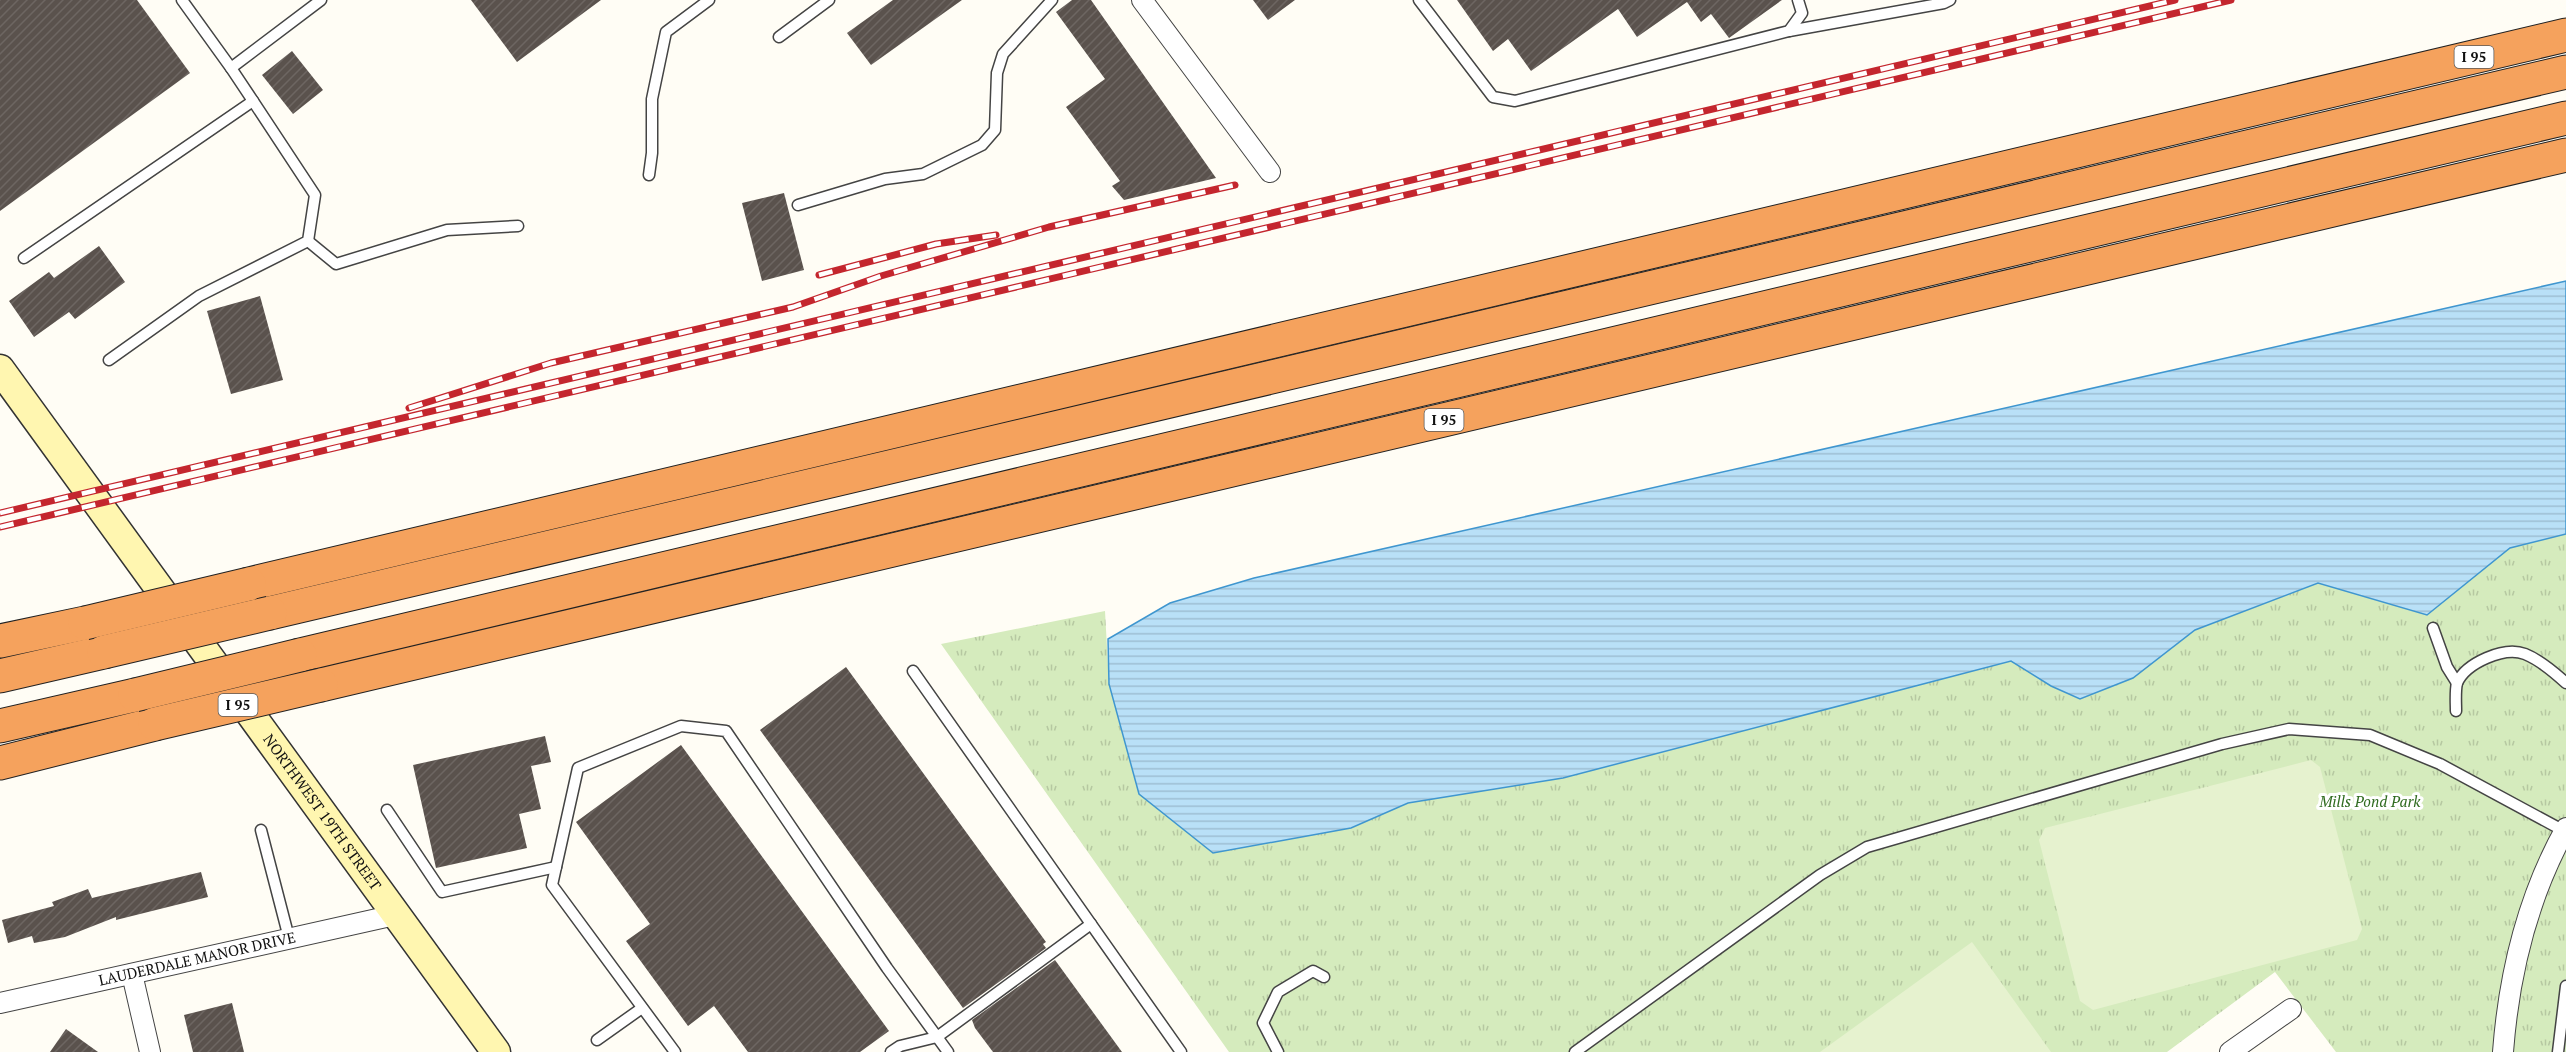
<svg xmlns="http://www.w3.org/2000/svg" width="2566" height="1052" font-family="'PT Serif',serif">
	<defs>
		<pattern id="park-tufts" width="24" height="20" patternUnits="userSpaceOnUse" patternTransform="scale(1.5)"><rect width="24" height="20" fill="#d5ebbd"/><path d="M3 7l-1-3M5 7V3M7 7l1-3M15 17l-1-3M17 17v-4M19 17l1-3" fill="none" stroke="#b6c8a1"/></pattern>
		<pattern id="water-rules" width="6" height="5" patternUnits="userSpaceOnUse" patternTransform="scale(1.5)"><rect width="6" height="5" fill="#b9e0f7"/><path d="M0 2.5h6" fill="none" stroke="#9ebfd3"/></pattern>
		<pattern id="building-hatch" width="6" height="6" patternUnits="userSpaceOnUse" patternTransform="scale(1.5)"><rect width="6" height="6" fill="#5a524d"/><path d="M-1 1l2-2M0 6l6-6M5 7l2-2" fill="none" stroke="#6d6662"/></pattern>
	</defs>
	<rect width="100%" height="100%" fill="#fffdf5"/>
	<path fill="url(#park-tufts)" d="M2566,534V1052H2336L2275,972L2167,1052H1229L941,644L1105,611L1109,684L1351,828L1408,803L2012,661L2051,686L2080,699L2133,678L2195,630L2318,583L2427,615L2510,548Z"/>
	<g fill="#e6f2cf">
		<path d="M2311,760L2320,767L2362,929L2357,940L2093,1010L2080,1001L2039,840L2045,828Z"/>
		<path d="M1972,942L2051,1052H1820Z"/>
	</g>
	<path fill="url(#water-rules)" stroke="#3f96cf" stroke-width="1.5" d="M2566,281V534L2510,548L2427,615L2318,583L2195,630L2133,678L2080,699L2051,686L2011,661L1563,778L1408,803L1351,828L1213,853L1139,794L1109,684L1108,639L1170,603L1254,578Z"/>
	<g fill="url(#building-hatch)">
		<path d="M0,0H137L190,73L0,211Z"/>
		<path d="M471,0H601L517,62Z"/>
		<path d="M893,0H962L871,65L847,33Z"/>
		<path d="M1072,0H1091L1216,178L1124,200L1112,186L1120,181L1066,107L1105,79L1056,12Z"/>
		<path d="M1253,0H1295L1268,20Z"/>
		<path d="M1457,0H1782L1729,38L1711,14L1701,22L1687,2L1637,37L1618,9L1531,71L1508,39L1493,51Z"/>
		<path d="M292,51L323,90L293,114L262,75Z"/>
		<path d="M784,193L804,270L762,281L742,203Z"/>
		<path d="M99,246L125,282L75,319L69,312L34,337L9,301L49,272L54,278Z"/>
		<path d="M260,296L283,380L231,394L207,311Z"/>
		<path d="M846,667L1046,942L1043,944L1046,948L963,1008L760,730Z"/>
		<path d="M545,736L551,762L531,766L541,809L519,814L527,848L436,868L413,765Z"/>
		<path d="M681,745L889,1031L860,1052H748L714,1006L688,1026L626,941L650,924L576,822Z"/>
		<path d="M201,872L208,897L116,920V917L65,937L34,943L32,936L8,943L2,920L54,906L52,902L88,889L92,898Z"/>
		<path d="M1055,960L1122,1052H993L975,1028L972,1020Z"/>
		<path d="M232,1003L244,1052H193L184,1015Z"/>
		<path d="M66,1029L98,1052H50Z"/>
	</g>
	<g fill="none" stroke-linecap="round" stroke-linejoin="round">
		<defs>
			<g id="lane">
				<path d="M182,0L231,68L321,0"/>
				<path d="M1419,0L1493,97L1515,101L1789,31L1802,13L1798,0"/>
				<path d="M1789,31L1944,3L1950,0"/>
				<path d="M779,37L829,0"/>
				<path d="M649,175L652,153V99L666,32L709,0"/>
				<path d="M798,205L885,179L923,174L982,145L995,130L997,73L1003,54L1052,0"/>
				<path d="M308,241L336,264L447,230L518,226"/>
				<path d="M24,258L253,101L231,68"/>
				<path d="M109,360L199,296L308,241L315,195L253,101"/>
				<path d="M2433,628L2447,667L2457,683"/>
				<path d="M913,671L1181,1052"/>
				<path d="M2456,711C2456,703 2455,691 2457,683C2466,663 2504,646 2525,654C2540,660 2554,672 2566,683"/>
				<path d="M387,810L442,892L556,867"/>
				<path d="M261,830L289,938"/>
				<path d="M597,1040L642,1008"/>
				<path d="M675,1052L552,885L578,768L681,726L726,731L887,968L948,1052"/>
				<path d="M891,1052L900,1046L937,1037L1091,924"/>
				<path d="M1278,1052L1263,1023L1278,992L1313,971L1324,977"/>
				<path d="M1575,1052L1820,875L1867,847L2222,744L2289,729L2370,735L2440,764L2566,832"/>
				<path d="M2558,1052L2566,986"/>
			</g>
			<g id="street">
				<path d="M1142,0L1270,172"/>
				<path d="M132,974L150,1052"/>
				<path id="s1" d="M0,1003L395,915"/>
				<path d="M2230,1052L2291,1009"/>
				<path d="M2503,1052C2509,973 2527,898 2566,828"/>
			</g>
			<g id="secondary">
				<path id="s2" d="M0,369L496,1052"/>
			</g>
			<g id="highway">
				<path d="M249,584L2566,35"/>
				<path d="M270,613L2566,72"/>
				<path d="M0,641L85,623"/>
				<path d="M300,655L2566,118"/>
				<path d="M0,676L104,652"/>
				<path d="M321,685L2566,155"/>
				<path d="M0,726L135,695"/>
				<path d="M0,763L155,724"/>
			</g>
		</defs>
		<use href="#lane" stroke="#444" stroke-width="13"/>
		<use href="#street" stroke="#444" stroke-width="22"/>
		<use href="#secondary" stroke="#333" stroke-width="31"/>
		<use href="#highway" stroke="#222" stroke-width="35"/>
		<use href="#lane" stroke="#fff" stroke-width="10"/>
		<use href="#street" stroke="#fff" stroke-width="20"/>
		<use href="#secondary" stroke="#fff6b0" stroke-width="28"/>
		<use href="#highway" stroke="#f5a25d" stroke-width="33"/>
		<defs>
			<g id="rail">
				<path d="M819,275L936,244L996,235"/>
				<path d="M409,408L551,363L793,307L881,276L1049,227L1235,185"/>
				<path d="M0,513L2175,0"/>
				<path d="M0,527L2231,0"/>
			</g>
		</defs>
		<use href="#rail" stroke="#c4262e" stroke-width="7"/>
		<use href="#rail" stroke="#fff" stroke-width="4.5" stroke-dasharray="14" stroke-linecap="butt"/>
		<defs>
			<g id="highway-bridge">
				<path d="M85,623L249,584"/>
				<path d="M104,652L270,613"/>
				<path d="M135,695L300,655"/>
				<path d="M155,724L321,685"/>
			</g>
		</defs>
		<use href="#highway-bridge" stroke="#222" stroke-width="35" stroke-linecap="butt"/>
		<use href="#highway-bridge" stroke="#f5a25d" stroke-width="33"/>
	</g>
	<g text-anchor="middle" stroke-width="6" stroke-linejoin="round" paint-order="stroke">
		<g fill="#fff" stroke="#585858" stroke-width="1.5">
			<rect x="2454.5" y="46" width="39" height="22" rx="4.5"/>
			<rect x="1424.5" y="409" width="39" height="22" rx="4.5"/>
			<rect x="218.5" y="694" width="39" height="22" rx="4.5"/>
		</g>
		<g font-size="14" font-weight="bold" fill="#111">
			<text x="2474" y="62">I 95</text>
			<text x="1444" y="425">I 95</text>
			<text x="238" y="710">I 95</text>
		</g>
		<g font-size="15" font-style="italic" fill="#2f6b1f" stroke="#fff">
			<text x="2370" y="807">Mills Pond Park</text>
		</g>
		<g font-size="15" fill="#111" stroke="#fff">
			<text dy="5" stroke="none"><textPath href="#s2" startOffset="548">NORTHWEST 19TH STREET</textPath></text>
			<text dy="5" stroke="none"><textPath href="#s1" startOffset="202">LAUDERDALE MANOR DRIVE</textPath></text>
		</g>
	</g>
</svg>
